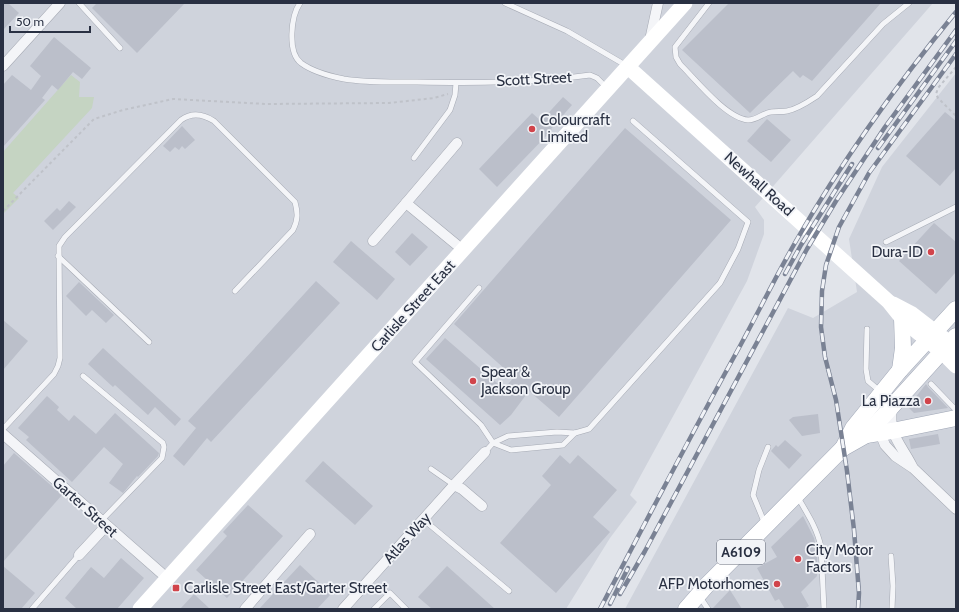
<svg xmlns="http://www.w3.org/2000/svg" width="959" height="612" font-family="Cabin,sans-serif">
	<rect width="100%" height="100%" fill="#e1e4ea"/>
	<g fill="#cfd3dc">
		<path d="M3,3H933L755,207L764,220V234L747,281L630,495L637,502L610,538L566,609H3Z"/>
		<path d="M956,73V609H625L788,308L813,318L857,292L849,239L882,167Z"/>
	</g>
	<path fill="#c5d4c2" d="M71,75L80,82L79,97H94L92,108L13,193L19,198L3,214V152Z"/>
	<g fill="#bbbfca">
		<path d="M3,3H8L19,13L3,30Z"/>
		<path d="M97,3H185L137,53L92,8Z"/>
		<path d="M729,3H881L812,81L803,75L800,78L793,71L750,113L682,50Z"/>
		<path d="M54,37L91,68L82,79L73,72L58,90L52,85L42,98L45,100L3,147V85L12,75L31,90L41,76L30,66Z"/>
		<path d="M563,97L572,105L551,129L552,130L497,187L479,169L532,113L541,121Z"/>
		<path d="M945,112L956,121V168L940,186L906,156Z"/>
		<path d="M767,119L791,140L771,162L747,141Z"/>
		<path d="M182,126L195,140L185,149L182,146L179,150L175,147L170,152L163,146Z"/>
		<path d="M625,128L731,220L559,417L529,391L511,415L500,425L426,359L445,338L504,389L514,377L454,324Z"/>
		<path d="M69,201L76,207L53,230L44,221L57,208L60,211Z"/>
		<path d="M934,223L956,242V272L936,294L899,261Z"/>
		<path d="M412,233L428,247L410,266L395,252Z"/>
		<path d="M351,241L395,279L377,300L333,262Z"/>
		<path d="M316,281L340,303L211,442L207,438L184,466L173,456L196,428L188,421Z"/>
		<path d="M79,282L114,315L106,323L92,310L86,316L66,296Z"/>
		<path d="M3,320L28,341L3,370Z"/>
		<path d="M103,348L181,419L175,426L155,407L148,415L115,385L113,387L88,364Z"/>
		<path d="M926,384L928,387L948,408L914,413L908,407Z"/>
		<path d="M47,396L59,407L57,410L69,421L74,415L96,434L115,413L159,453L158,456L138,477L137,476L123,493L109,483L123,464L104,447L72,482L26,440L29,437L18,428Z"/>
		<path d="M818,414L820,433L802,436L789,420L793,417Z"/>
		<path d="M938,434L940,444L911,449L909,439Z"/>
		<path d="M785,440L802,455L789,469L771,451L776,445L778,447Z"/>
		<path d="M14,453L62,495L3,562V466Z"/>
		<path d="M560,455L570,464L578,455L617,490L593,517L610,532L556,593L500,543L551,485L542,476Z"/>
		<path d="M323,461L373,506L355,525L305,481Z"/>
		<path d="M248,505L283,536L227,598L196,570L227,536L223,532Z"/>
		<path d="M803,516L814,538L817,552V576L801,592L809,606L804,609H785L779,599L775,601L757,568L777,557L771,547Z"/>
		<path d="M121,558L144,578L117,609H77L65,598L91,567L104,578Z"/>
		<path d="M300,565L331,594L317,609H259Z"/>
		<path d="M3,566L35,593L21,609H3Z"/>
		<path d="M447,566L495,609H432L418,597Z"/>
		<path d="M730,590L742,609H712Z"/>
		<path d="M194,594L210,609H180Z"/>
	</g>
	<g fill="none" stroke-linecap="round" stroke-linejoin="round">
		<defs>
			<g id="lane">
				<path d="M79,3L120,48"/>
				<path d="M300,3C291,16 287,52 301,63C313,72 329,76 344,79C367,83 393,82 417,82C474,83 533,83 590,75L597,78L607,88"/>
				<path d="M505,3L567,31L627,66"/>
				<path d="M709,3L675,47L676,57L680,64C696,80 726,118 748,120C757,120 763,113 771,112C776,111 782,112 787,111C798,109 808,102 817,96L883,24L909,3"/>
				<path d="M414,158L450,110L455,95L456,83"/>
				<path d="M886,242L956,207"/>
				<path d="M58,256L149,342"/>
				<path d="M479,288L415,362L481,425L493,443L511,450L563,445L575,433"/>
				<path d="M867,329L866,369L868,381L881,392"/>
				<path d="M83,376L163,443L164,447L162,458L101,521"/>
				<path d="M931,384L956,410"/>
				<path d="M3,429L54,374L58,366L60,358L59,246L65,237L181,120C192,112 203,114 214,121L295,202C298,213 298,220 293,230L235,291"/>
				<path d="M485,452L493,443L508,436L557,432L575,433L589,429L720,283L738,249L748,222L633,121"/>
				<path d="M431,469L454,485"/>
				<path d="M797,496C807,513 817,528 821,547L824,609"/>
				<path d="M424,520L509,591"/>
				<path d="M765,524L753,495L759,470L768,447"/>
				<path d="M891,556L893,586L892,609"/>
				<path d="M700,597L708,609"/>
				<path d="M32,609L79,555"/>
				<path d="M374,609L390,593L406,609"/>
			</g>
			<g id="street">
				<path d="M650,40L658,3"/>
				<path d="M3,66L60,3"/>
				<path d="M457,143L406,203L463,250"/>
				<path d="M373,241L406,203"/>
				<path d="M892,408C888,435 901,444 912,466"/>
				<path d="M879,428L880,433L885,445L895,456L913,468L956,509"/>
				<path d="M3,434L168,579"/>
				<path d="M454,485L462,489L482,506"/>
				<path d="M79,555L106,526"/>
				<path d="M245,609L310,534"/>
				<path d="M343,609L454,485L485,452"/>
			</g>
			<g id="primary">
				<path d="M900,370L903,348L902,318"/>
				<path d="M866,435L892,431L956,418"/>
				<path d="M843,448L853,428L900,370L956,309"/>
				<path d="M686,609L707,585L843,448L866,435L956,336"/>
			</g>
		</defs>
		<use href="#lane" stroke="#a6aab4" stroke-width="6"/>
		<use href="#street" stroke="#a6aab4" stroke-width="11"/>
		<use href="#primary" stroke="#a0a7b6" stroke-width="17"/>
		<g stroke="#bfc2c9" stroke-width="2" stroke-dasharray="3 3" stroke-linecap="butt">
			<path d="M956,67L938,88L936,94L938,98L956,116"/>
			<path d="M3,211L94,119L123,110L173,99L266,104L389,103L434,98L448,94"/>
		</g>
		<use href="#lane" stroke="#f4f5f8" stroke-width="5"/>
		<use href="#street" stroke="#f4f5f8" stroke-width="10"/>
		<g stroke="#fff" stroke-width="15">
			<path d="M628,67L889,302L905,322L942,352L956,366"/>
			<path d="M893,304L912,314L956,348"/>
			<path d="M140,609L685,3"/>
		</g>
		<use href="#primary" stroke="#fff" stroke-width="16"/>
		<defs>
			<g id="rail">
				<path d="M878,148L956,41"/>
				<path d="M785,274L801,245L852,164"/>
				<path d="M620,594L645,551L807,249L836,201L885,127L956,30"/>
				<path d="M610,604L628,568"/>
				<path d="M600,609C646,521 692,433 740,346C759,311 776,276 796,241C842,161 897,84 956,12"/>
				<path d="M858,609L859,593L854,530L847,471L836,400L825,357L821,327L822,291L826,265L839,227L869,173L956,54"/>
			</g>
		</defs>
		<use href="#rail" stroke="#7a8294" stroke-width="4.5"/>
		<use href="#rail" stroke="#f1f3f7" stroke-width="3" stroke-dasharray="9" stroke-linecap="butt"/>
	</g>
	<g fill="#d1444b" stroke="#f1f3f7" stroke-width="1.5">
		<circle cx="532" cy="129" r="4"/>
		<circle cx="931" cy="252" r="4"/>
		<circle cx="473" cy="381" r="4"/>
		<circle cx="928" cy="401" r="4"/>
		<circle cx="798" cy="559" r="4"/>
		<circle cx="777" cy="584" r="4"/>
		<rect x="172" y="584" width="8" height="8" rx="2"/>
	</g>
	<g text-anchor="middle" stroke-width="3.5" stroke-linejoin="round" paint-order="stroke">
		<rect fill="#f1f3f7" stroke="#656a78" stroke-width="1" x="717" y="540" width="48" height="24" rx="3"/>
		<g font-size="14" font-weight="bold" fill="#293042">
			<text x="741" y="557">A6109</text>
		</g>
		<g font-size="15" fill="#293042" stroke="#f1f3f7">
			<text transform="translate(534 79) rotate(-3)" y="5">Scott Street</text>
			<text transform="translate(759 184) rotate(42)" y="5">Newhall Road</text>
			<text transform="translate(413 306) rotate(-48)" y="5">Carlisle Street East</text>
			<text transform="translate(85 507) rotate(42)" y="5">Garter Street</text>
			<text transform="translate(407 538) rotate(-48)" y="5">Atlas Way</text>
		</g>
		<g font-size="15" fill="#293042" stroke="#f1f3f7" text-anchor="start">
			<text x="540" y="125">Colourcraft<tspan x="540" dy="17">Limited</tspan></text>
			<text x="923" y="257" text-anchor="end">Dura-ID</text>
			<text x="481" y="377">Spear &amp;<tspan x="481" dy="17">Jackson Group</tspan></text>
			<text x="920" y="406" text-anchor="end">La Piazza</text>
			<text x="806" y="555">City Motor<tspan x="806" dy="17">Factors</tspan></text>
			<text x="769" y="589" text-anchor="end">AFP Motorhomes</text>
			<text x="184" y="593">Carlisle Street East/Garter Street</text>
		</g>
	</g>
	<rect width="959" height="612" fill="none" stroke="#293042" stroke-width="8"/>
	<path d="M10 26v6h80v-6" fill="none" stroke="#293042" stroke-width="2"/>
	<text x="16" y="26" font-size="12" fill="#293042" stroke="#f1f3f7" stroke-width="3" paint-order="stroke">50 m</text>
</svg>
